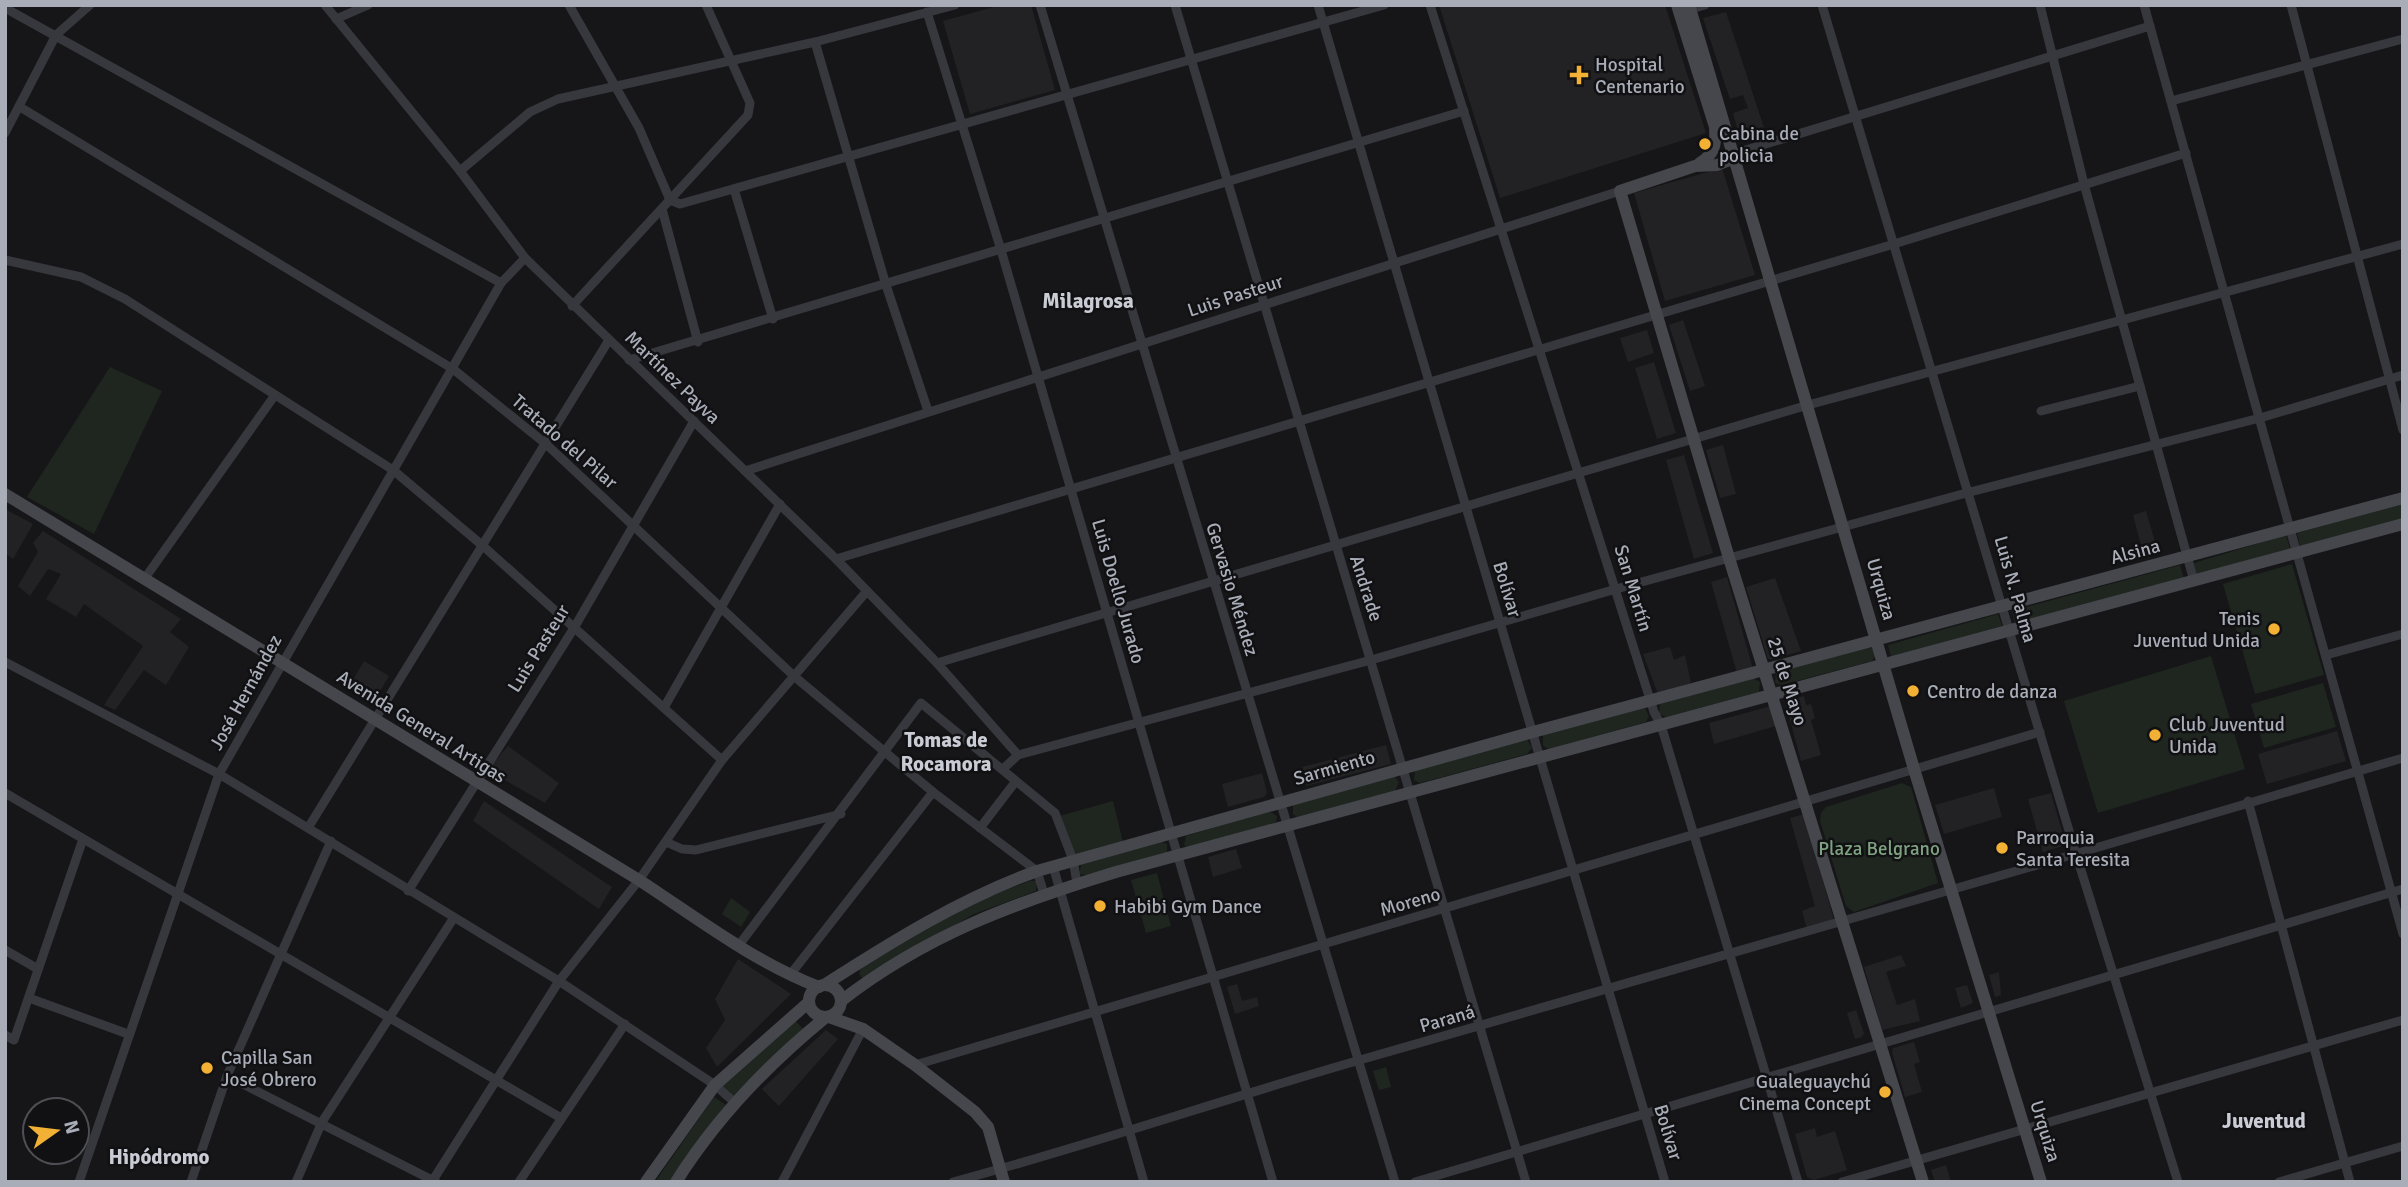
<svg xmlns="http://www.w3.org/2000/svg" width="2408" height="1187" font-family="Signika,sans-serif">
	<rect width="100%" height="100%" fill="#161618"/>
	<g fill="#222225">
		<path d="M1001,5H1031L1055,90L970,114L943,21Z"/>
		<path d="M1439,5H1665L1706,133L1500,198Z"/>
		<path d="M1726,12L1766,134L1746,141L1740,138L1733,113L1748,108L1743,95L1730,99L1703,18Z"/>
		<path d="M1722,168L1755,275L1665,301L1634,193Z"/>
		<path d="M1683,320L1705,386L1690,391L1669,325Z"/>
		<path d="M1647,330L1654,353L1628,362L1620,338Z"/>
		<path d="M1654,362L1676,433L1657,439L1635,368Z"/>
		<path d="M1723,445L1736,494L1720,498L1706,450Z"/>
		<path d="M1684,455L1713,553L1694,559L1666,460Z"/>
		<path d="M5,509L33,524L13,559L5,553Z"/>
		<path d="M2146,511L2158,552L2144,556L2133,515Z"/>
		<path d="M43,531L181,619L170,632L189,647L166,685L144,670L115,710L104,705L143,646L84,604L76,617L46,599L61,574L48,569L30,596L18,586L38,552L33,543Z"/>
		<path d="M1727,577L1753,669L1737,673L1711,582Z"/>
		<path d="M1775,578L1801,651L1774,659H1768L1746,587Z"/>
		<path d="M1670,647L1674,660L1685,655L1691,683L1658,694L1643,654Z"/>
		<path d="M364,661L389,676L375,700L350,685Z"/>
		<path d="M1804,696L1806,705L1811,704L1815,718L1811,720L1821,755L1801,761L1785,701Z"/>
		<path d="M1771,706L1776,726L1714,744L1709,723Z"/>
		<path d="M2337,731L2346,761L2267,784L2258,754Z"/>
		<path d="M1386,745L1391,764L1306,786L1302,767Z"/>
		<path d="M508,746L559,783L545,803L487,770Z"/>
		<path d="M1262,773L1267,793L1264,797L1228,807L1222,784Z"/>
		<path d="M1994,788L2002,817L1944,834L1935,805Z"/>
		<path d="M2051,793L2066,845L2043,852L2028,799Z"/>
		<path d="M484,801L612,887L599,909L473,821Z"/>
		<path d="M1804,814L1834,920L1807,929L1802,911L1815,906L1790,818Z"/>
		<path d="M1236,849L1242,868L1213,877L1208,857Z"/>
		<path d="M1901,955L1906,966L1886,972L1897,1005L1915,999L1920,1021L1882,1030L1864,967Z"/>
		<path d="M738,959L791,994L717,1067L706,1048L725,1020L715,999Z"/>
		<path d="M1999,972L2001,995L1995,997L1989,975Z"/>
		<path d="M1237,984L1242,1001L1257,997L1259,1006L1235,1014L1227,987Z"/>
		<path d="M1967,985L1973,1003L1961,1008L1955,988Z"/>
		<path d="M1856,1010L1864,1033L1862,1037L1855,1039L1847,1013Z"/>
		<path d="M826,1030L838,1039L779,1106L762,1089Z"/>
		<path d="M1914,1042L1920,1062L1914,1064L1922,1092L1905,1097L1892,1053L1893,1048Z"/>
		<path d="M1815,1128L1817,1137L1835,1131L1847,1170L1814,1180L1807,1177L1795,1134Z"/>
		<circle cx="2046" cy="1141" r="8"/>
		<path d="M1946,1165L1951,1182H1935L1931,1170Z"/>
	</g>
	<g fill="#1e261f">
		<path d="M110,367L162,391L94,534L27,497Z"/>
		<path d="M2403,503V518L2300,546L2297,533Z"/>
		<path d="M2286,535L2290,549L2197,575L2194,563Z"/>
		<path d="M2292,564L2324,675L2255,694L2223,584Z"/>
		<path d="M2180,565L2184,579L2015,623L2012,611Z"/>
		<path d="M1998,614L2002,626L1891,657L1888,645Z"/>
		<path d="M1871,647L1876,655L1872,661L1782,685L1775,683L1776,672Z"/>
		<path d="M2211,656L2245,769L2098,813L2064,701Z"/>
		<path d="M1753,678L1760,682L1759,692L1666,717L1659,714L1660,704Z"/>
		<path d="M2323,683L2336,727L2264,748L2251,704Z"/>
		<path d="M1645,708L1649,716L1646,722L1549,749L1543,746V735Z"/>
		<path d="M1527,739L1532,748L1527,754L1420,783L1414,780L1415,770Z"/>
		<path d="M1394,776L1399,782L1395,791L1297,817L1293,814V805Z"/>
		<path d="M1902,783L1911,787L1938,883L1854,912L1846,906L1820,821L1821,813L1826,807Z"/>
		<path d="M1113,801L1123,842L1078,855L1070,852L1056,817Z"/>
		<path d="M1269,811L1277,816L1276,822L1272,824L1188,848L1184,845L1186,836Z"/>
		<path d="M1161,842L1167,844V853L1086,875L1079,874L1081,865Z"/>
		<path d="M1157,873L1171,926L1146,933L1131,880Z"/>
		<path d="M1030,881H1037L1036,891L974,914L863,979L859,974L861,968L969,904Z"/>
		<path d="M731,898L750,912L741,927L722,914Z"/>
		<path d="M794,1019L803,1029L733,1097L720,1088Z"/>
		<path d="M1386,1067L1391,1087L1379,1090L1373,1071Z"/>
		<path d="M714,1097L726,1105L669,1182H655Z"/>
	</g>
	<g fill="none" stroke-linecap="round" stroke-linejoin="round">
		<g stroke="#37383d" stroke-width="9">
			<path d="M325,5L460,171L525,258L836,559L937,663L1018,755"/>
			<path d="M569,5L639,128L670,200"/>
			<path d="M1040,5L1395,1182"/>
			<path d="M1175,5L1526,1182"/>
			<path d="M1318,5L1665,1182"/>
			<path d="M1430,5L1654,712L1661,725L1798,1182"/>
			<path d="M1822,5L2076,854L2178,1182"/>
			<path d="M2040,5L2084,184L2194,581"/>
			<path d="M2144,5L2403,934"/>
			<path d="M2291,5L2403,430"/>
			<path d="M5,8L501,283"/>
			<path d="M1687,10L1705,5"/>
			<path d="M927,12L1001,250L1273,1182"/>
			<path d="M336,19L368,5"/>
			<path d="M815,42L886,285L928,411"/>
			<path d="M2171,101L2403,39"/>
			<path d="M20,107L453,369L546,444L795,677L933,792L1037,871L1044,894"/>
			<path d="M5,133L56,35L90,5"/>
			<path d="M1733,154L2150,26"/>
			<path d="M460,171L530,112L558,99L815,42L955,5"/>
			<path d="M734,189L773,319"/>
			<path d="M670,200L680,204L1384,5"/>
			<path d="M662,209L698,342"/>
			<path d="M5,260L81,277L125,299L393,470L483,546L722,760"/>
			<path d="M572,306L748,115L750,103L706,5"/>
			<path d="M629,360L1464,111"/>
			<path d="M2041,411L2140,386"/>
			<path d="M745,471L1620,191"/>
			<path d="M836,559L1894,244L2186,153"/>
			<path d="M145,578L275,395"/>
			<path d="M2326,655L2403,634"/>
			<path d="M5,662L219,774L559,981L715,1085L734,1102"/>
			<path d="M937,663L1808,405L2403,244"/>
			<path d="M665,706L780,504"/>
			<path d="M1003,769L1018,755L1371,660L1616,589L1970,492L2260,418L2403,375"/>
			<path d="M5,793L561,1118"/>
			<path d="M2248,801L2350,1182"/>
			<path d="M308,828L609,340"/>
			<path d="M980,828L1016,781"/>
			<path d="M666,842L682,849L696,850L841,814"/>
			<path d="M1053,866L1144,1182"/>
			<path d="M408,891L574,628L694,421"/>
			<path d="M739,945L921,703L1055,813L1073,860L1077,883"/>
			<path d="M5,950L38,969"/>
			<path d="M790,975L933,792"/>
			<path d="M29,998L128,1034"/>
			<path d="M5,1035L14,1040L83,839"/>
			<path d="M915,1065L2040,732"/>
			<path d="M227,1076L436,1182"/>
			<path d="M433,1180L559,981L639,880L722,760L867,591"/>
			<path d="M79,1182L219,774L501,283L525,258"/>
			<path d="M191,1182L227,1076L331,841"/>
			<path d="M296,1182L322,1122L453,919"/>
			<path d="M519,1182L625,1024"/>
			<path d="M782,1182L863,1029"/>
			<path d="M953,1182C1090,1145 1224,1099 1360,1060C1708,959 2056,861 2403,758"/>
			<path d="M1415,1182L2403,889"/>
			<path d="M1842,1182L2403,1020"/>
			<path d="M2279,1182L2403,1146"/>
		</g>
		<g stroke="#45474d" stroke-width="12">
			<path d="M1677,5L1715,127C1716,144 1715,154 1700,163"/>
			<path d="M1689,5L1914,769L2041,1182"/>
			<path d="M1733,154L1727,161L1717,165L1695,166L1620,191L1729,558L1923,1182"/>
			<path d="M5,494L639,880C697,918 754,962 819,987"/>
			<path d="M824,985C893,941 960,899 1037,871L1533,732L2403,498"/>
			<circle cx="825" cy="1001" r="16"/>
			<path d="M841,1001C926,935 1014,903 1116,872L2403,524"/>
			<path d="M829,1017L863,1029L915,1065L975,1112L988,1127L1004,1182"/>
			<path d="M646,1182L715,1085L809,1002"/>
			<path d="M676,1182C717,1117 767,1065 826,1017"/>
		</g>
	</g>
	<g fill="#f2b134" stroke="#111113" stroke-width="2.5">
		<path d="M1575.5 64.5h7v7h7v7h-7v7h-7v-7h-7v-7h7z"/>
		<circle cx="1705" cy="144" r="7"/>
		<circle cx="2274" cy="629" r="7"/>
		<circle cx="1913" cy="691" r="7"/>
		<circle cx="2155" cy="735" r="7"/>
		<circle cx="2002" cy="848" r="7"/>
		<circle cx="1100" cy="906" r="7"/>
		<circle cx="207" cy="1068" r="7"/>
		<circle cx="1885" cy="1092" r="7"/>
	</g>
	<g text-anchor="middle" stroke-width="5" stroke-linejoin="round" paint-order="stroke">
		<g font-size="19" fill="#a8adb8" stroke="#111113" text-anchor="start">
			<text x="1595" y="71">Hospital<tspan x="1595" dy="22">Centenario</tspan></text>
			<text x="1719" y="140">Cabina de<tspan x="1719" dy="22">policia</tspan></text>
			<text x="2260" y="625" text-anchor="end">Tenis<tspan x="2260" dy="22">Juventud Unida</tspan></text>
			<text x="1927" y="698">Centro de danza</text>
			<text x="2169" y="731">Club Juventud<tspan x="2169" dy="22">Unida</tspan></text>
			<text x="2016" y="844">Parroquia<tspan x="2016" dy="22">Santa Teresita</tspan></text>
			<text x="1114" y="913">Habibi Gym Dance</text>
			<text x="221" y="1064">Capilla San<tspan x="221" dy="22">José Obrero</tspan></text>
			<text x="1871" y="1088" text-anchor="end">Gualeguaychú<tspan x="1871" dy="22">Cinema Concept</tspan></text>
		</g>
		<g font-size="19" fill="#a8adb8" stroke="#111113">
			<text transform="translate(1235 295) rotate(-18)" y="7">Luis Pasteur</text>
			<text transform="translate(673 377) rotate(44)" y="7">Martínez Payva</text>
			<text transform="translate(565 441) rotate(41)" y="7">Tratado del Pilar</text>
			<text transform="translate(2135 551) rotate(-15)" y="7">Alsina</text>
			<text transform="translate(1367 588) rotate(72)" y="7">Andrade</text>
			<text transform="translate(1634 588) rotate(73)" y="7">San Martín</text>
			<text transform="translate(1233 589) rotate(73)" y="7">Gervasio Méndez</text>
			<text transform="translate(1508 589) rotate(73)" y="7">Bolívar</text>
			<text transform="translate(1882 589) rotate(74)" y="7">Urquiza</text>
			<text transform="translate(2016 589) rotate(74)" y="7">Luis N. Palma</text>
			<text transform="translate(1119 591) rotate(74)" y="7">Luis Doello Jurado</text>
			<text transform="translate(538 648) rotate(-58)" y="7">Luis Pasteur</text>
			<text transform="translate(1788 681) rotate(72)" y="7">25 de Mayo</text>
			<text transform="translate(245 692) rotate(-61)" y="7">José Hernández</text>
			<text transform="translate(422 726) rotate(32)" y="7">Avenida General Artigas</text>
			<text transform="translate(1334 767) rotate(-16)" y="7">Sarmiento</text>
			<text transform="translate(1410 901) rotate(-16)" y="7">Moreno</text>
			<text transform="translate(1447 1018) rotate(-16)" y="7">Paraná</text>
			<text transform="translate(2046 1131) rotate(73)" y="7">Urquiza</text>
			<text transform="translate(1669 1132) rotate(73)" y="7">Bolívar</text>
		</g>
		<g font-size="19" fill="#7fa381" stroke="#111113">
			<text x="1879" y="855">Plaza Belgrano</text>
		</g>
		<g font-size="21" font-weight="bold" fill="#c9ccd4" stroke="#111113">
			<text x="1088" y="308">Milagrosa</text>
			<text x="946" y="747">Tomas de<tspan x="946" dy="24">Rocamora</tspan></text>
			<text x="2264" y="1128">Juventud</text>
			<text x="159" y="1164">Hipódromo</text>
		</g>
	</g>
	<rect width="2408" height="1187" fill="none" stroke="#a8adb8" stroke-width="14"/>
	<g transform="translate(56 1131) rotate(76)"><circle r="33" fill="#111113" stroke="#4d4f55" stroke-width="2"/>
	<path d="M0-5L12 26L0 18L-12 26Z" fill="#f2b134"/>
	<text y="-10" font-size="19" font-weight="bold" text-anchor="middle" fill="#a8adb8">N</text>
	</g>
</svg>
